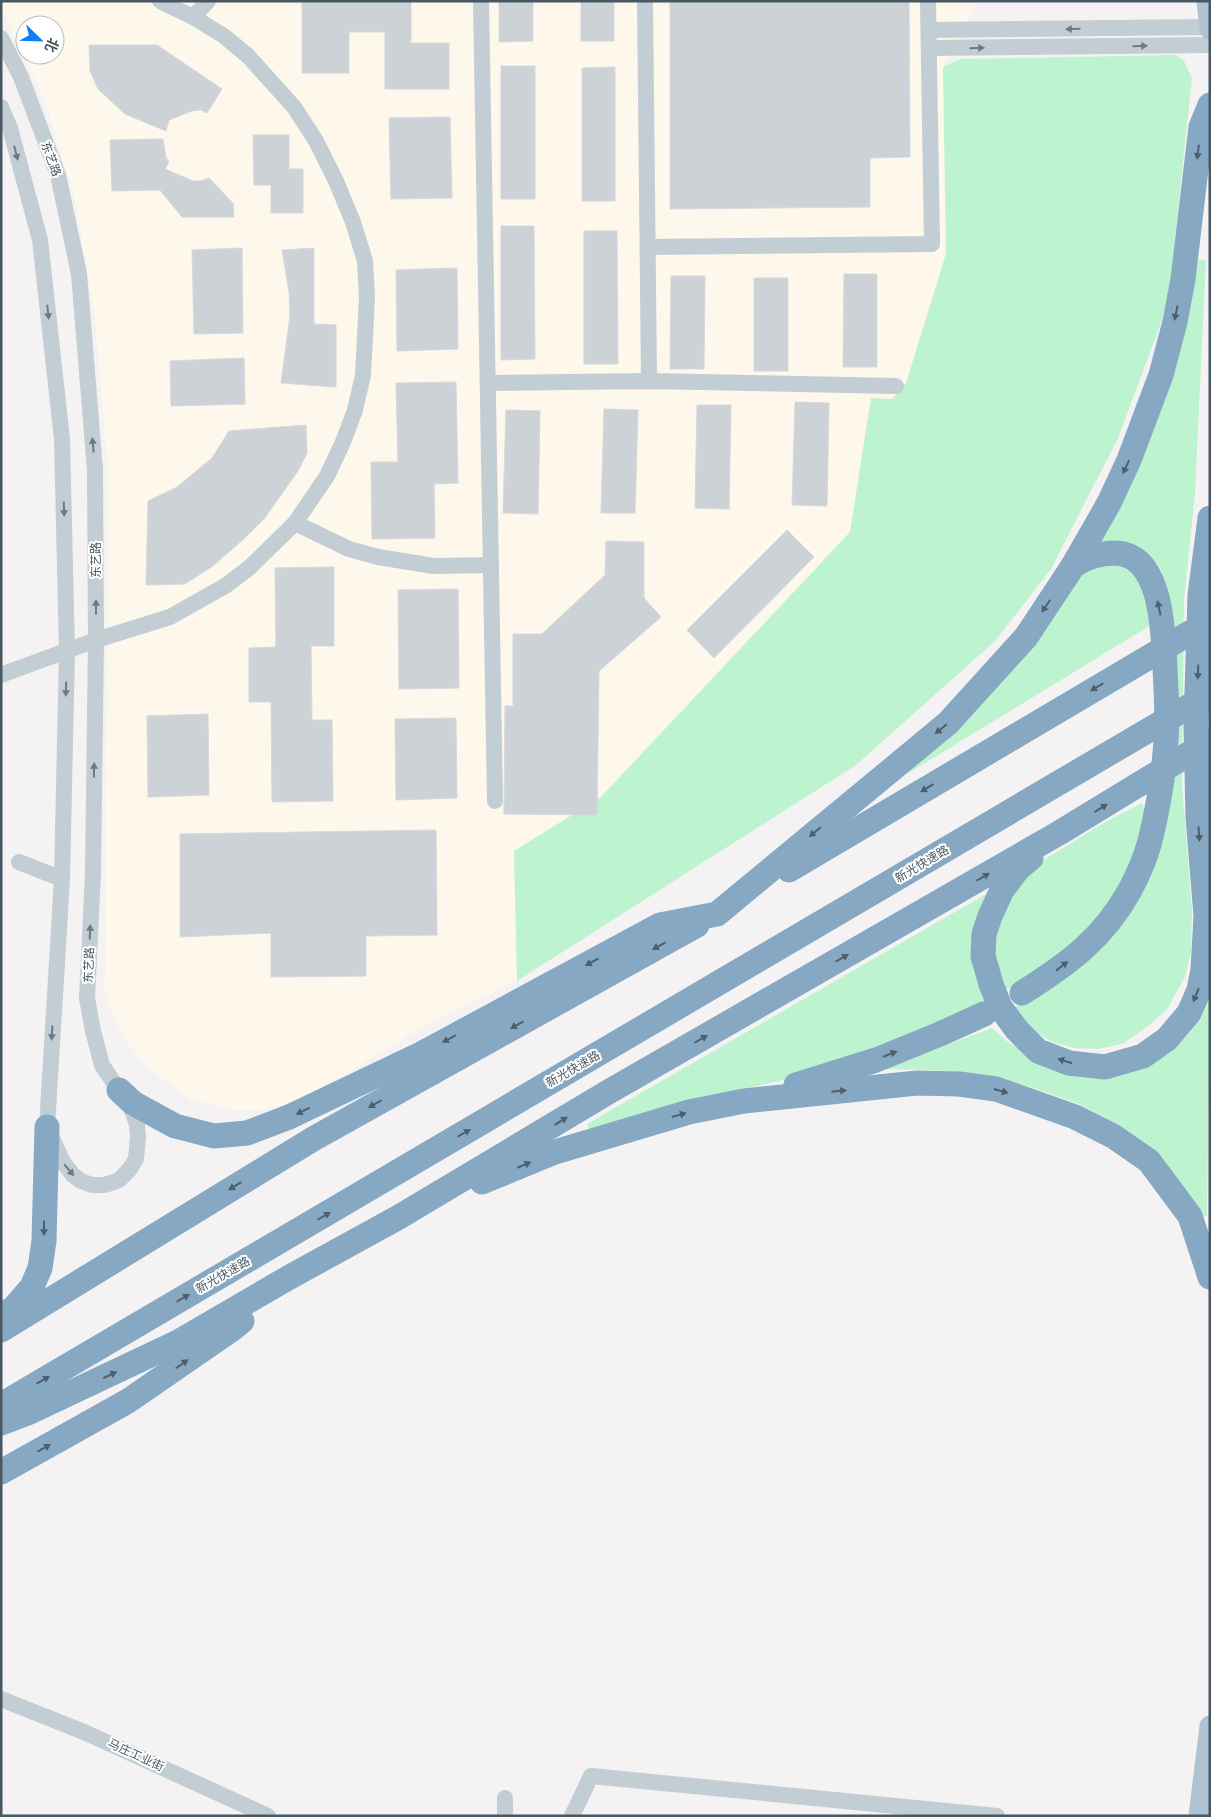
<svg xmlns="http://www.w3.org/2000/svg" width="1211" height="1817" font-family="Helvetica,'Noto Sans SC',sans-serif">
	<rect width="100%" height="100%" fill="#f4f2f2"/>
	<path fill="#fef7ec" fill-rule="evenodd" d="M1,1H978L943,67L946,254L906,383L892,399H871L850,532L601,797L514,851L517,981L419,1029L293,1105L262,1110H232L190,1099L152,1070L138,1056L125,1040L114,1018L105,991L108,473L95,316L76,204L46,104L1,8ZM25,25H55V55H25Z"/>
	<g fill="#bef3cf">
		<path d="M1176,55L1184,61L1192,78L1168,304L1118,438L1051,569L995,641L856,765L517,981L514,851L601,797L850,532L871,398L892,399L906,383L946,254L943,67L960,59Z"/>
		<path d="M1193,260H1206L1195,493L1184,600L1182,785L1192,911L1191,952L1185,976L1168,1008L1147,1027L1122,1044L1097,1049L1074,1048L1053,1042L1027,1028L1011,1009L1060,979L1141,893L1169,594L1161,569L1140,547L1120,541H1096Z"/>
		<path d="M1110,560C1146,576 1143,591 1151,625L907,774L903,767L1077,574Z"/>
		<path d="M1142,803L1146,816L1130,872L1096,923L1040,973L1001,992L993,960L995,930L1007,901L1031,868L1100,825Z"/>
		<path d="M993,890L986,1003L892,1046L788,1079L717,1095L591,1131L587,1124Z"/>
		<path d="M1210,975L1207,1216L1201,1217L1155,1152L1118,1124L1079,1104L1034,1088L992,1076L930,1070L883,1069L992,1028L1009,1043L1026,1053L1076,1069L1155,1043Z"/>
	</g>
	<g fill="#cdd2d6" stroke="#d5d8dd">
		<path d="M302,1H411V43H449V89H385V32H349V73H302Z"/>
		<path d="M499,1H533V41L499,42Z"/>
		<rect x="581" y="1" width="33" height="40"/>
		<path d="M670,1H909L910,157L870,158V207L670,209Z"/>
		<path d="M89,45H157L222,89L207,113L201,110L192,111L169,120L166,131L125,114L98,89L90,71Z"/>
		<rect x="501" y="66" width="34" height="133"/>
		<path d="M615,67V201H582V68Z"/>
		<path d="M450,117L452,198L391,199L389,118Z"/>
		<path d="M253,135H289V169H303V213H271V185H254Z"/>
		<path d="M163,139L166,158L169,162L165,169L193,181H201L209,178L233,203L234,217H182L160,190L112,191L110,140Z"/>
		<path d="M501,226H534L535,359L501,360Z"/>
		<path d="M584,231H617L618,364H584Z"/>
		<path d="M242,248L243,333L194,334L192,250Z"/>
		<path d="M314,248V324L336,325V387L281,383L290,316L289,292L282,250Z"/>
		<path d="M457,268L458,349L397,351L396,270Z"/>
		<path d="M844,274H877V367H843Z"/>
		<path d="M671,276H705L704,369H670Z"/>
		<rect x="754" y="278" width="34" height="93"/>
		<path d="M244,358L245,404L171,406L170,361Z"/>
		<path d="M456,382L458,483L434,484L435,538L372,539L371,462H398L396,383Z"/>
		<path d="M795,402L829,403L827,506L792,505Z"/>
		<path d="M697,405H731L729,509L695,508Z"/>
		<path d="M604,409L638,410L635,513H601Z"/>
		<path d="M506,410L540,411L538,514L503,513Z"/>
		<path d="M306,425L307,453L298,471L264,519L247,536L213,566L185,584L146,585L148,501L177,487L212,458L229,431Z"/>
		<path d="M787,530L814,557L714,658L687,630Z"/>
		<path d="M606,541L644,542V598L661,617L599,671L597,815L504,814L505,706H513V634H542L605,575Z"/>
		<path d="M334,567V646H311L312,720H332L333,801L272,802L271,702H249V648L276,647L275,568Z"/>
		<path d="M458,589L459,688L399,689L398,590Z"/>
		<path d="M208,714L209,795L148,797L147,716Z"/>
		<path d="M456,718L457,798L396,800L395,719Z"/>
		<path d="M436,830L437,935L366,936V976L271,977V933L180,937V834Z"/>
	</g>
	<g fill="none" stroke-linecap="round" stroke-linejoin="round">
		<g stroke="#c2cdd4" stroke-width="16">
			<path d="M481,1L495,801"/>
			<path d="M645,1L649,381"/>
			<path d="M193,17L208,1"/>
			<path d="M929,30L1210,27"/>
			<path d="M1,38L21,77L58,175L79,274L95,470L96,640L93,873L87,998L93,1031L102,1065L132,1110L137,1125L138,1137L136,1159L129,1170L119,1180L111,1183L104,1185H92L81,1181L73,1175L63,1162L47,1127L62,879L67,651L62,439L40,240L10,128L1,107"/>
			<path d="M929,48L1210,45"/>
			<path d="M648,247L932,244L928,1"/>
			<path d="M488,383L649,381L896,386"/>
			<path d="M295,523L349,549L378,557L434,566L491,565"/>
			<path d="M1,675L96,640L170,617L225,586L249,568L295,523L327,476L343,442L355,410L363,375L367,297L365,261L353,222L336,181L316,141L294,107L248,56L224,36L193,17L160,1"/>
			<path d="M19,862L62,879"/>
			<path d="M1,1699L84,1732L268,1816"/>
			<path d="M505,1798V1816"/>
			<path d="M572,1816L591,1776L997,1816"/>
		</g>
		<g stroke="#b0c3d2" stroke-width="21">
			<path d="M1207,1L1210,29"/>
			<path d="M1199,1816L1210,1726"/>
		</g>
		<g stroke="#86a8c3" stroke-width="25">
			<path d="M1031,858L1018,869L1002,890L990,916L984,934L983,956L991,984L1000,1007L1017,1030L1038,1051L1069,1063L1105,1067L1143,1056L1167,1039L1189,1013L1199,990L1203,970L1206,916L1198,817L1196,725L1200,595L1210,518"/>
			<path d="M789,870L1210,621"/>
			<path d="M1022,993C1068,964 1103,939 1130,890C1138,875 1146,856 1150,841C1158,808 1164,773 1166,740C1168,716 1166,691 1165,668C1163,634 1163,555 1116,553C1099,553 1087,557 1073,566"/>
			<path d="M796,1085L876,1060L940,1034L984,1014"/>
			<path d="M119,1090L133,1103L175,1126L214,1136L247,1133L289,1117L421,1054L660,925L717,914L948,723L1026,637L1073,566L1109,503L1129,460L1161,375L1175,322L1183,279L1201,127L1210,105"/>
			<path d="M482,1182L555,1152L689,1112L744,1101L917,1083L959,1084L996,1089L1075,1117L1113,1136L1149,1161L1190,1216L1210,1277"/>
			<path d="M1,1315L13,1309L32,1287L40,1268L44,1241L47,1127"/>
			<path d="M1,1330L313,1139L697,925"/>
			<path d="M1,1405L1210,694"/>
			<path d="M1,1423L30,1412L178,1342L288,1278L399,1217L610,1091L1059,833L1210,741"/>
			<path d="M1,1472L128,1401L231,1330L242,1321"/>
		</g>
	</g>
	<defs><path id="oneway-solid" d="M-6-.8H1V-3.2L6.5 0L1 3.2V.8H-6Z" transform="scale(1.25)"/></defs>
	<g fill="#6d7a84">
		<use href="#oneway-solid" transform="translate(1073 29) rotate(179)"/>
		<use href="#oneway-solid" transform="translate(1140 46) rotate(-1)"/>
		<use href="#oneway-solid" transform="translate(977 48) rotate(-1)"/>
		<use href="#oneway-solid" transform="translate(16 153) rotate(76)"/>
		<use href="#oneway-solid" transform="translate(48 312) rotate(84)"/>
		<use href="#oneway-solid" transform="translate(93 445) rotate(-95)"/>
		<use href="#oneway-solid" transform="translate(64 509) rotate(88)"/>
		<use href="#oneway-solid" transform="translate(96 607) rotate(-90)"/>
		<use href="#oneway-solid" transform="translate(66 689) rotate(91)"/>
		<use href="#oneway-solid" transform="translate(94 770) rotate(-89)"/>
		<use href="#oneway-solid" transform="translate(90 932) rotate(-88)"/>
		<use href="#oneway-solid" transform="translate(52 1033) rotate(93)"/>
		<use href="#oneway-solid" transform="translate(69 1170) rotate(50)"/>
	</g>
	<g fill="#4e5f6b">
		<use href="#oneway-solid" transform="translate(1198 152) rotate(97)"/>
		<use href="#oneway-solid" transform="translate(1176 313) rotate(102)"/>
		<use href="#oneway-solid" transform="translate(1126 467) rotate(115)"/>
		<use href="#oneway-solid" transform="translate(1046 606) rotate(124)"/>
		<use href="#oneway-solid" transform="translate(1159 608) rotate(-102)"/>
		<use href="#oneway-solid" transform="translate(1198 672) rotate(92)"/>
		<use href="#oneway-solid" transform="translate(1097 687) rotate(149)"/>
		<use href="#oneway-solid" transform="translate(941 729) rotate(141)"/>
		<use href="#oneway-solid" transform="translate(927 788) rotate(149)"/>
		<use href="#oneway-solid" transform="translate(1101 808) rotate(-32)"/>
		<use href="#oneway-solid" transform="translate(815 832) rotate(140)"/>
		<use href="#oneway-solid" transform="translate(1199 834) rotate(86)"/>
		<use href="#oneway-solid" transform="translate(983 877) rotate(-30)"/>
		<use href="#oneway-solid" transform="translate(659 946) rotate(151)"/>
		<use href="#oneway-solid" transform="translate(842 958) rotate(-30)"/>
		<use href="#oneway-solid" transform="translate(592 962) rotate(151)"/>
		<use href="#oneway-solid" transform="translate(1062 966) rotate(-38)"/>
		<use href="#oneway-solid" transform="translate(1196 995) rotate(112)"/>
		<use href="#oneway-solid" transform="translate(517 1025) rotate(151)"/>
		<use href="#oneway-solid" transform="translate(449 1039) rotate(152)"/>
		<use href="#oneway-solid" transform="translate(701 1039) rotate(-30)"/>
		<use href="#oneway-solid" transform="translate(890 1054) rotate(-22)"/>
		<use href="#oneway-solid" transform="translate(1065 1061) rotate(-163)"/>
		<use href="#oneway-solid" transform="translate(839 1091) rotate(-6)"/>
		<use href="#oneway-solid" transform="translate(1001 1091) rotate(16)"/>
		<use href="#oneway-solid" transform="translate(375 1104) rotate(151)"/>
		<use href="#oneway-solid" transform="translate(303 1111) rotate(154)"/>
		<use href="#oneway-solid" transform="translate(679 1115) rotate(-16)"/>
		<use href="#oneway-solid" transform="translate(561 1121) rotate(-31)"/>
		<use href="#oneway-solid" transform="translate(464 1133) rotate(-30)"/>
		<use href="#oneway-solid" transform="translate(524 1165) rotate(-23)"/>
		<use href="#oneway-solid" transform="translate(235 1186) rotate(149)"/>
		<use href="#oneway-solid" transform="translate(324 1216) rotate(-30)"/>
		<use href="#oneway-solid" transform="translate(44 1228) rotate(90)"/>
		<use href="#oneway-solid" transform="translate(183 1298) rotate(-30)"/>
		<use href="#oneway-solid" transform="translate(182 1364) rotate(-35)"/>
		<use href="#oneway-solid" transform="translate(110 1375) rotate(-25)"/>
		<use href="#oneway-solid" transform="translate(43 1380) rotate(-30)"/>
		<use href="#oneway-solid" transform="translate(44 1448) rotate(-29)"/>
	</g>
	<g text-anchor="middle" stroke-width="4" stroke-linejoin="round" paint-order="stroke">
		<g font-size="12" fill="#485761" stroke="#fff">
			<text transform="translate(51 159) rotate(70)" y="4">东艺路</text>
			<text transform="translate(96 560) rotate(-90)" y="4">东艺路</text>
			<text transform="translate(922 864) rotate(-31)" y="4">新光快速路</text>
			<text transform="translate(89 965) rotate(-88)" y="4">东艺路</text>
			<text transform="translate(573 1069) rotate(-30)" y="4">新光快速路</text>
			<text transform="translate(223 1275) rotate(-30)" y="4">新光快速路</text>
			<text transform="translate(136 1755) rotate(25)" y="4">马庄工业街</text>
		</g>
	</g>
	<rect width="1211" height="1817" fill="none" stroke="#485761" stroke-width="5"/>
	<g transform="translate(40 40) rotate(113)"><circle r="24" fill="#ffffff" stroke="#b6bcc0"/>
	<path d="M0-4L9 19L0 12L-9 19Z" fill="#0c81f4"/>
	<text y="-8" font-size="14" font-weight="bold" text-anchor="middle" fill="#485761">北</text>
	</g>
</svg>
